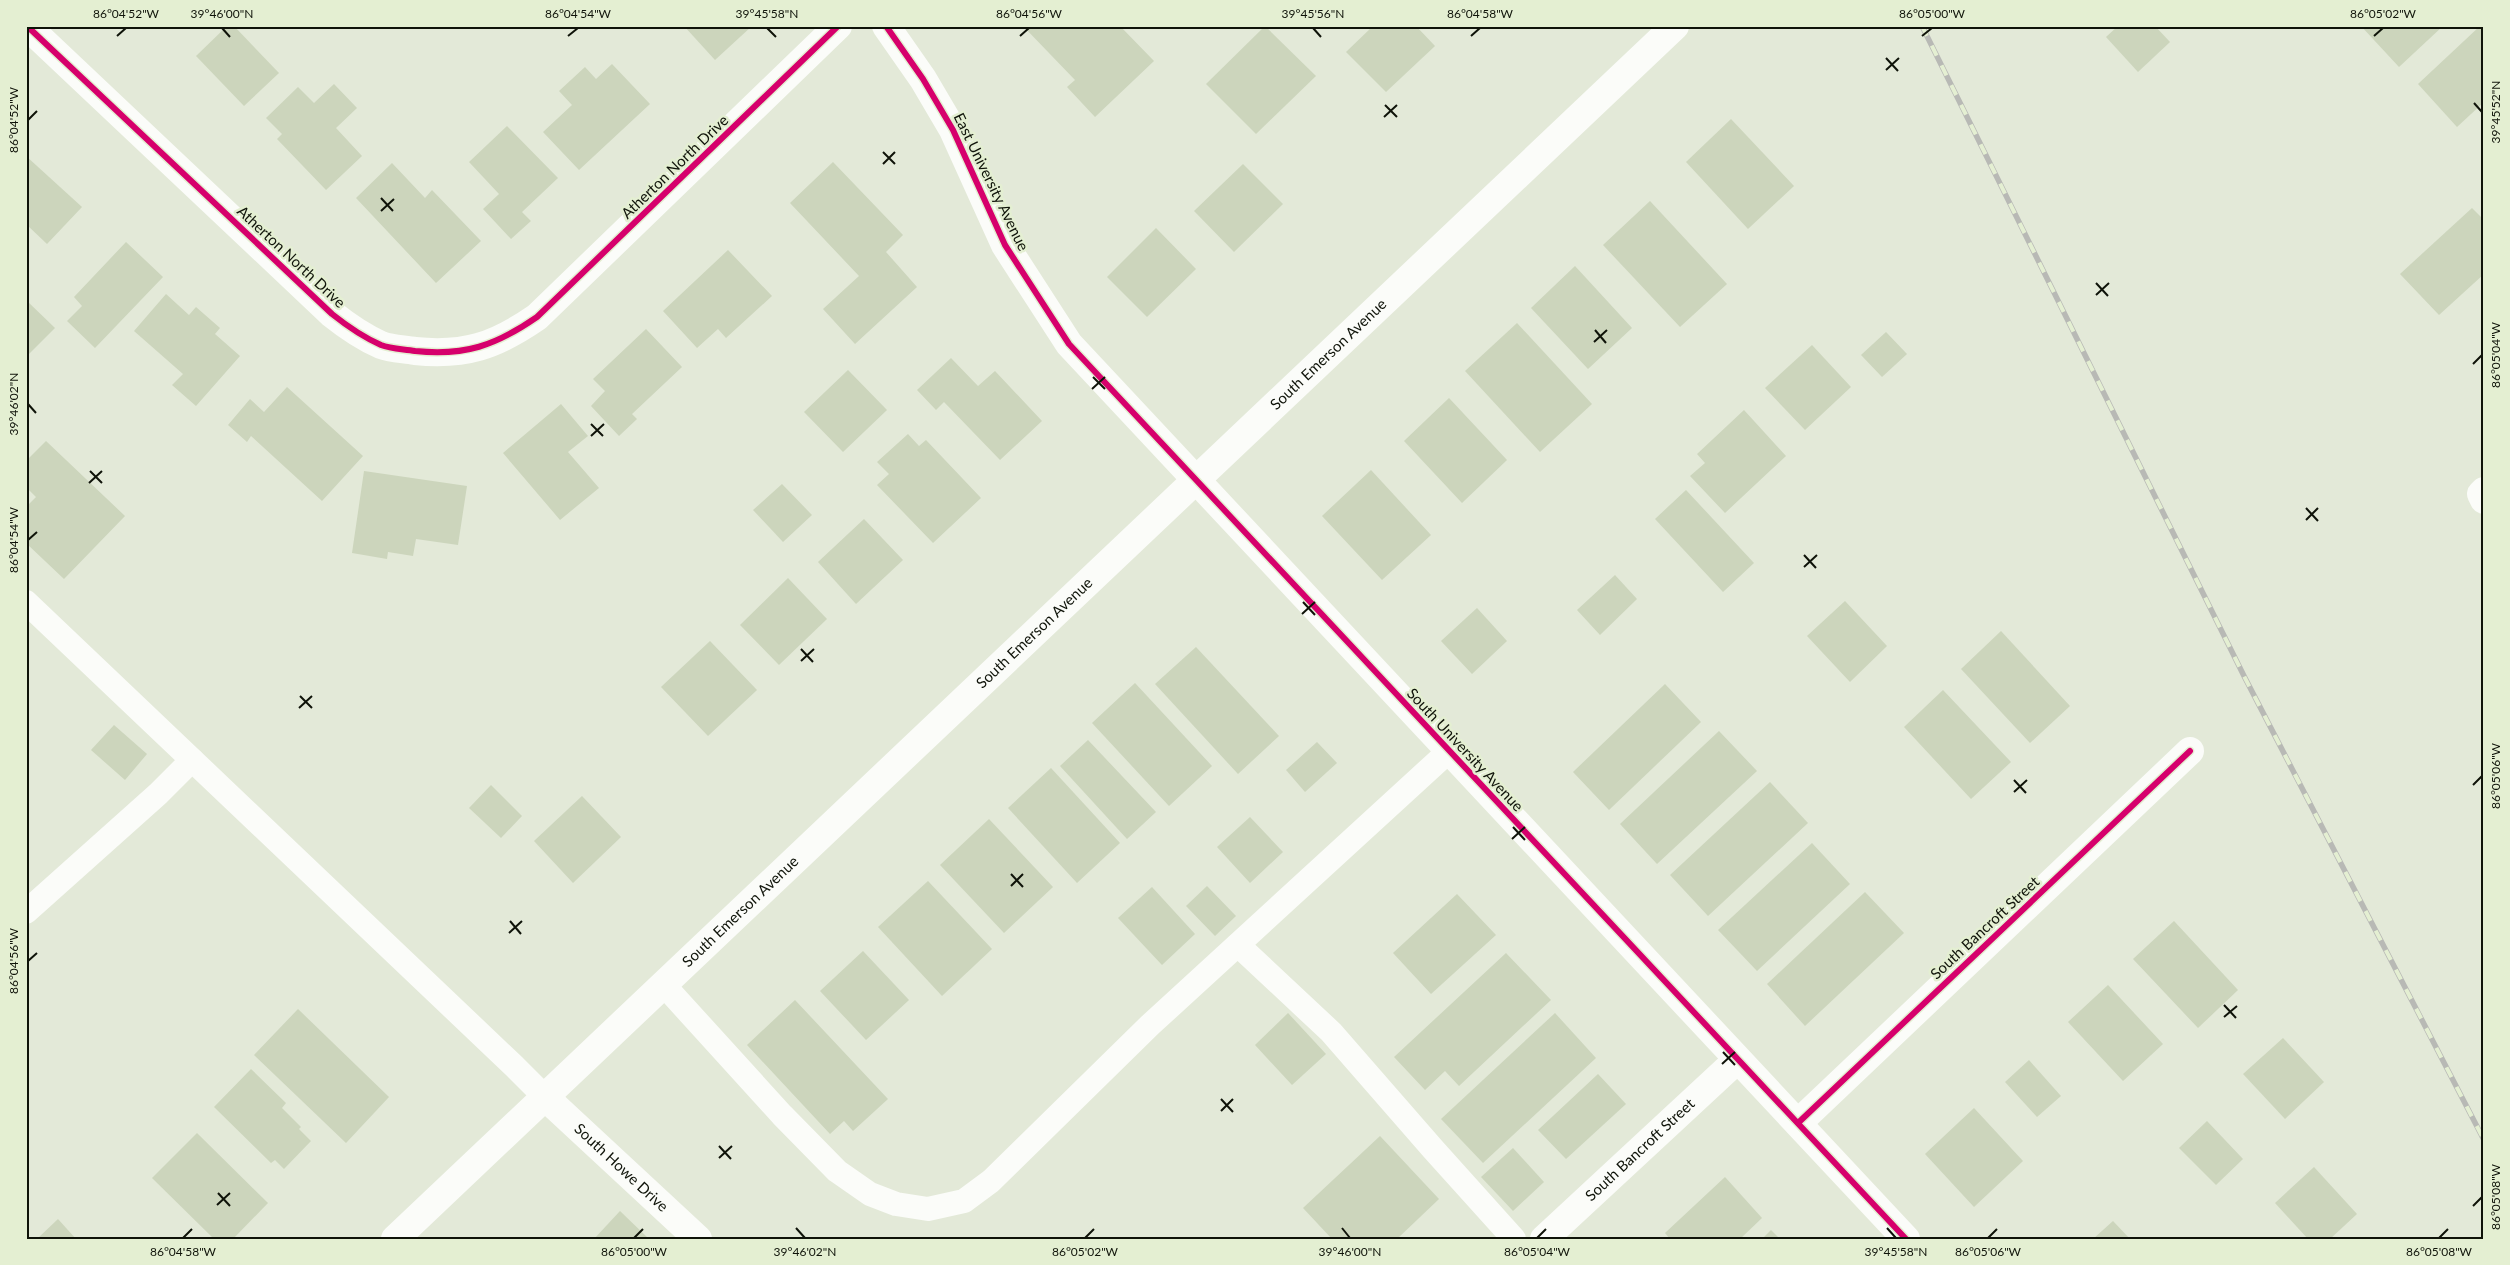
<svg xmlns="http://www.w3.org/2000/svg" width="2510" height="1265" font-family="Lato,sans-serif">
	<rect width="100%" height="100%" fill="#e3e9d8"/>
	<g fill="#ccd5bc">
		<path d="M227,26H234L279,73L244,106L196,56Z"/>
		<path d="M684,26H752L715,60Z"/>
		<path d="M1023,26H1120L1154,61L1095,117L1067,87L1075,80Z"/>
		<path d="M1265,26L1316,76L1256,134L1206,84Z"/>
		<path d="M1373,26H1416L1435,46L1386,92L1346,52Z"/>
		<path d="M2118,26H2155L2170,42L2138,72L2106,37Z"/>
		<path d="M2361,26H2443L2399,67Z"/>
		<path d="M2480,26H2484V102L2457,127L2418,84Z"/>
		<path d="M612,64L650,104L579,170L543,132L572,105L559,91L585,67L596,79Z"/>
		<path d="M334,84L357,108L336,128L362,156L326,190L277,139L282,134L266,118L298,87L314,103Z"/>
		<path d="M1731,119L1794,186L1748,229L1686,162Z"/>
		<path d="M507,126L558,178L522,212L531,221L511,239L483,209L499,194L469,162Z"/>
		<path d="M26,156L82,207L47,244L26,224Z"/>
		<path d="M833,162L903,235L886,252L917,287L855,344L823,309L859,276L790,203Z"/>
		<path d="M392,163L425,198L432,190L481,241L436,283L356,198Z"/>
		<path d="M1243,164L1283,204L1234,252L1194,211Z"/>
		<path d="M1650,201L1727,284L1680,327L1603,245Z"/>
		<path d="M2472,208L2484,220V274L2439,315L2400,274Z"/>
		<path d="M1156,228L1196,269L1147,317L1107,277Z"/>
		<path d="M126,242L163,277L95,348L67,321L82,306L74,297Z"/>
		<path d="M728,250L772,296L726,338L718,329L697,348L663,311Z"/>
		<path d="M1575,266L1632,328L1588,369L1531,308Z"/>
		<path d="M166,294L189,315L196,307L220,328L215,334L240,356L196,406L172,385L183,374L134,331Z"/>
		<path d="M26,300L55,328L26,357Z"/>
		<path d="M1517,323L1592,404L1540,452L1465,371Z"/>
		<path d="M646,329L682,367L632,414L637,419L619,436L591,406L605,391L593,379Z"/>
		<path d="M1886,332L1907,354L1882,377L1861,355Z"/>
		<path d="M1812,345L1851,387L1805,430L1765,388Z"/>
		<path d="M951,358L978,386L995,371L1042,421L1000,460L944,402L936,410L917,390Z"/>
		<path d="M848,370L887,410L843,452L804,412Z"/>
		<path d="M287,387L363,456L322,501L251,436L247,442L228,425L250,399L264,412Z"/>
		<path d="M1449,398L1507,460L1462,503L1404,441Z"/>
		<path d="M561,404L588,436L568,452L599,488L560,520L503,453Z"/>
		<path d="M1744,410L1786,456L1725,513L1690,476L1705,463L1697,454Z"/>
		<path d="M908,434L919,446L926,440L981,498L933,543L877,485L889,474L877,462Z"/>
		<path d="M46,441L125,516L64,579L26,543V507L36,497L26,487V461Z"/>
		<path d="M1371,470L1431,535L1382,580L1322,516Z"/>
		<path d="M364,471L467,486L458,545L416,539L413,556L388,552L387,559L352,553Z"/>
		<path d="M782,484L812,515L783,542L753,510Z"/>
		<path d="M1686,490L1754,563L1723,592L1655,519Z"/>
		<path d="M864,519L903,560L856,604L818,562Z"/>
		<path d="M1615,575L1637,599L1600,635L1577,610Z"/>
		<path d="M788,578L827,619L779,665L740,625Z"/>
		<path d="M1845,601L1887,646L1850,682L1807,636Z"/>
		<path d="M1477,608L1507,641L1472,674L1441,641Z"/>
		<path d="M2001,631L2070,706L2030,743L1961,669Z"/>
		<path d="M710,641L757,690L708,736L661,687Z"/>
		<path d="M1196,647L1279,736L1238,774L1155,684Z"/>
		<path d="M1135,683L1212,766L1169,806L1092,723Z"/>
		<path d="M1665,684L1701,722L1609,810L1573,772Z"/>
		<path d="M1943,690L2011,762L1971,799L1904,727Z"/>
		<path d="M114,725L147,754L125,780L91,750Z"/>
		<path d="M1719,731L1757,771L1657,864L1620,824Z"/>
		<path d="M1088,740L1156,812L1127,839L1060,766Z"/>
		<path d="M1317,742L1337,763L1305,792L1286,770Z"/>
		<path d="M1051,768L1120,843L1077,883L1008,808Z"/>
		<path d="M1770,782L1808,823L1708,916L1670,875Z"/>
		<path d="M491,785L522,816L501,838L469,808Z"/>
		<path d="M582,796L621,837L573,883L534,841Z"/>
		<path d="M1250,817L1283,852L1250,883L1217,847Z"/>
		<path d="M989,819L1053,887L1004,933L940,865Z"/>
		<path d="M1812,843L1850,884L1757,971L1718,930Z"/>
		<path d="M928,881L992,949L942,996L878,927Z"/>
		<path d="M1207,886L1236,916L1215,936L1186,906Z"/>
		<path d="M1152,887L1195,934L1162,965L1118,918Z"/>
		<path d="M1865,892L1904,933L1805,1026L1767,984Z"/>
		<path d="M1457,894L1496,935L1431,994L1393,953Z"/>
		<path d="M2174,921L2238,990L2198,1028L2133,959Z"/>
		<path d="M863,951L909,1000L866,1040L820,991Z"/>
		<path d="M1506,953L1551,1000L1459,1086L1445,1071L1425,1090L1394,1057Z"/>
		<path d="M2108,985L2163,1044L2123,1081L2068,1022Z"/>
		<path d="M795,1000L888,1099L853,1131L844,1121L830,1134L747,1045Z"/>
		<path d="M298,1009L389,1097L346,1143L254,1055Z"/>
		<path d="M1288,1013L1326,1054L1292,1085L1255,1045Z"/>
		<path d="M1555,1013L1596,1058L1483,1163L1441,1119Z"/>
		<path d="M2283,1038L2324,1082L2285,1119L2243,1074Z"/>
		<path d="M2029,1060L2061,1096L2037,1117L2005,1082Z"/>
		<path d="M251,1069L286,1103L282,1108L301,1127L299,1129L311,1141L284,1169L275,1160L271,1163L214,1107Z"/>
		<path d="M1598,1074L1626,1104L1566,1159L1538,1130Z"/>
		<path d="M1974,1108L2023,1161L1974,1207L1925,1154Z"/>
		<path d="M2207,1121L2243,1159L2216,1185L2179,1148Z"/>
		<path d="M197,1133L268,1203L233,1239H214L152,1178Z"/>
		<path d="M1380,1136L1439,1199L1397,1239H1332L1303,1208Z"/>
		<path d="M1513,1148L1544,1182L1513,1211L1481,1177Z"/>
		<path d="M2314,1167L2357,1214L2330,1239H2308L2275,1203Z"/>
		<path d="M1725,1177L1762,1218L1740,1239H1670L1665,1233Z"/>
		<path d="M620,1211L649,1239H594Z"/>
		<path d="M58,1219L76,1239H37Z"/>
		<path d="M2113,1221L2130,1239H2093Z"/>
		<path d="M1771,1230L1780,1239H1762Z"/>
	</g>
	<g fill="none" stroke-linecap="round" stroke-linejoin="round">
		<g stroke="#fbfcf9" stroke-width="24">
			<path d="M26,602L514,1066L545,1097"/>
			<path d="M26,912L158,794L192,760"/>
			<path d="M1238,945L1331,1032L1433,1149L1514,1239"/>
			<path d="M663,984L782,1115L837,1171L870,1194L896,1204L928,1209L964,1201L991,1181L1150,1025L1449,751"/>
		</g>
		<g stroke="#fbfcf9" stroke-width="28">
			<path d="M27,26L332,314C347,326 363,337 381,345C391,349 404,349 415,351C465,356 495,346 537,317L838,26"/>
			<path d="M886,26L923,79L953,130L1005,245L1069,344L1906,1239"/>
			<path d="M2484,491L2481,494L2484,500"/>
			<path id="s1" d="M545,1097L698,1239"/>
			<path d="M1798,1123L2190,751"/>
			<path id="s2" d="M1544,1239L1737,1060"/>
		</g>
		<path stroke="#fbfcf9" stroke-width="28" id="s3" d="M395,1239L1675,26"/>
		<defs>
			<path id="rail" d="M1922,26L2244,676L2484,1140"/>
		</defs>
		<use href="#rail" stroke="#b8b9b5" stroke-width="5.5"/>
		<use href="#rail" stroke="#e4efd2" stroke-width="4" stroke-dasharray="11" stroke-linecap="butt"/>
		<defs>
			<g id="cycleway">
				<path d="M27,26L332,314C347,326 363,337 381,345C391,349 404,349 415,351C465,356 495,346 537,317L838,26"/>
				<path d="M886,26L923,79L953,130L1005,245L1069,344L1906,1239"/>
				<path d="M1798,1123L2190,751"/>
			</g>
		</defs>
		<use href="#cycleway" stroke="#e4efd2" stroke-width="9"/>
		<use href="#cycleway" stroke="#d6006c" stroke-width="6"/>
	</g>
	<path fill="none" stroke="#0f1309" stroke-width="2" d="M222,28L230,37M767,28L776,37M1313,28L1321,37M117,36L126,28M568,36L578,28M1020,36L1029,28M1471,36L1480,28M1922,36L1932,28M2374,36L2383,28M1886,58L1898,71M1886,70L1899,58M2474,103L2482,112M1385,105L1397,117M1384,117L1397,105M28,120L37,111M883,152L895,164M883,164L895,152M381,198L393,211M381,211L394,199M2096,283L2108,296M2096,295L2109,283M1595,330L1606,343M1594,342L1607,330M2473,364L2482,355M1093,377L1105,389M1092,389L1105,377M28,404L36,413M591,424L603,436M591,436L604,424M90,471L102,483M89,483L102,471M2306,508L2318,521M2306,520L2318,508M28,540L37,532M1804,555L1816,568M1804,567L1817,555M1303,602L1315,615M1302,614L1315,602M801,649L813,662M801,661L814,649M300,696L312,708M299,708L312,696M2014,780L2026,793M2473,785L2482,776M2014,792L2027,780M1513,827L1525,840M1512,839L1525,827M1011,874L1023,887M1011,886L1023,874M510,921L521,934M509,933L522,921M28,961L37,953M2224,1005L2236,1018M2224,1017L2237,1006M1723,1052L1735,1065M1722,1064L1735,1052M1221,1099L1233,1112M1221,1111L1233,1099M719,1146L731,1159M719,1158L732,1146M218,1193L230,1206M217,1205L230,1193M2473,1206L2482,1197M796,1228L805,1238M1342,1228L1350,1238M1887,1228L1896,1238M183,1238L192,1229M634,1238L643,1229M1085,1238L1094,1229M1537,1238L1546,1229M1988,1238L1997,1229M2439,1238L2448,1229"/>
	<g text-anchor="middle" stroke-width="5" stroke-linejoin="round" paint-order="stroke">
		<g font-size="15" fill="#0f1309" stroke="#e4efd2">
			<text transform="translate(675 167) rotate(-44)" y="5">Atherton North Drive</text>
			<text transform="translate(991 182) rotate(64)" y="5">East University Avenue</text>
			<text transform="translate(291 257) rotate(43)" y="5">Atherton North Drive</text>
			<text dy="5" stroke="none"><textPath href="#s3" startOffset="1286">South Emerson Avenue</textPath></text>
			<text dy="5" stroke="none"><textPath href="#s3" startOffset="881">South Emerson Avenue</textPath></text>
			<text transform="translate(1465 750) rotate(47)" y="5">South University Avenue</text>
			<text dy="5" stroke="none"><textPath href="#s3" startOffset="476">South Emerson Avenue</textPath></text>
			<text transform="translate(1985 928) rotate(-43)" y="5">South Bancroft Street</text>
			<text dy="5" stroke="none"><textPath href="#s2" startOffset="131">South Bancroft Street</textPath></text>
			<text dy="5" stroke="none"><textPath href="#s1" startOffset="104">South Howe Drive</textPath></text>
		</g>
	</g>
	<rect width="2510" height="1265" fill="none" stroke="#e4efd2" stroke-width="55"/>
	<rect x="28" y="28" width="2454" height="1210" fill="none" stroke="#0f1309" stroke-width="2"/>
	<g font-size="12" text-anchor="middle" fill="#0f1309">
		<text x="126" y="18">86°04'52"W</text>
		<text x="222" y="18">39°46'00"N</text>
		<text x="578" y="18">86°04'54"W</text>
		<text x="767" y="18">39°45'58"N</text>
		<text x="1029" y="18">86°04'56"W</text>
		<text x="1313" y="18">39°45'56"N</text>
		<text x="1480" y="18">86°04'58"W</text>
		<text x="1932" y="18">86°05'00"W</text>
		<text x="2383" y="18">86°05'02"W</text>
		<text transform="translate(2496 112) rotate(-90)" y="4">39°45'52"N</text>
		<text transform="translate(14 120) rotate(-90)" y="4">86°04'52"W</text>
		<text transform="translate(2496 355) rotate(-90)" y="4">86°05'04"W</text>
		<text transform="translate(14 404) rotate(-90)" y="4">39°46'02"N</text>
		<text transform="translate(14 540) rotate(-90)" y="4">86°04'54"W</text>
		<text transform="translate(2496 776) rotate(-90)" y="4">86°05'06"W</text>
		<text transform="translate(14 961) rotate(-90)" y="4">86°04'56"W</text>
		<text transform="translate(2496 1197) rotate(-90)" y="4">86°05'08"W</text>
		<text x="183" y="1256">86°04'58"W</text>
		<text x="634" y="1256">86°05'00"W</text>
		<text x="805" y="1256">39°46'02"N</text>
		<text x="1085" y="1256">86°05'02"W</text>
		<text x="1350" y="1256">39°46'00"N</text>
		<text x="1537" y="1256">86°05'04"W</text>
		<text x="1896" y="1256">39°45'58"N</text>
		<text x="1988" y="1256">86°05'06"W</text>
		<text x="2439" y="1256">86°05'08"W</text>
	</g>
</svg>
